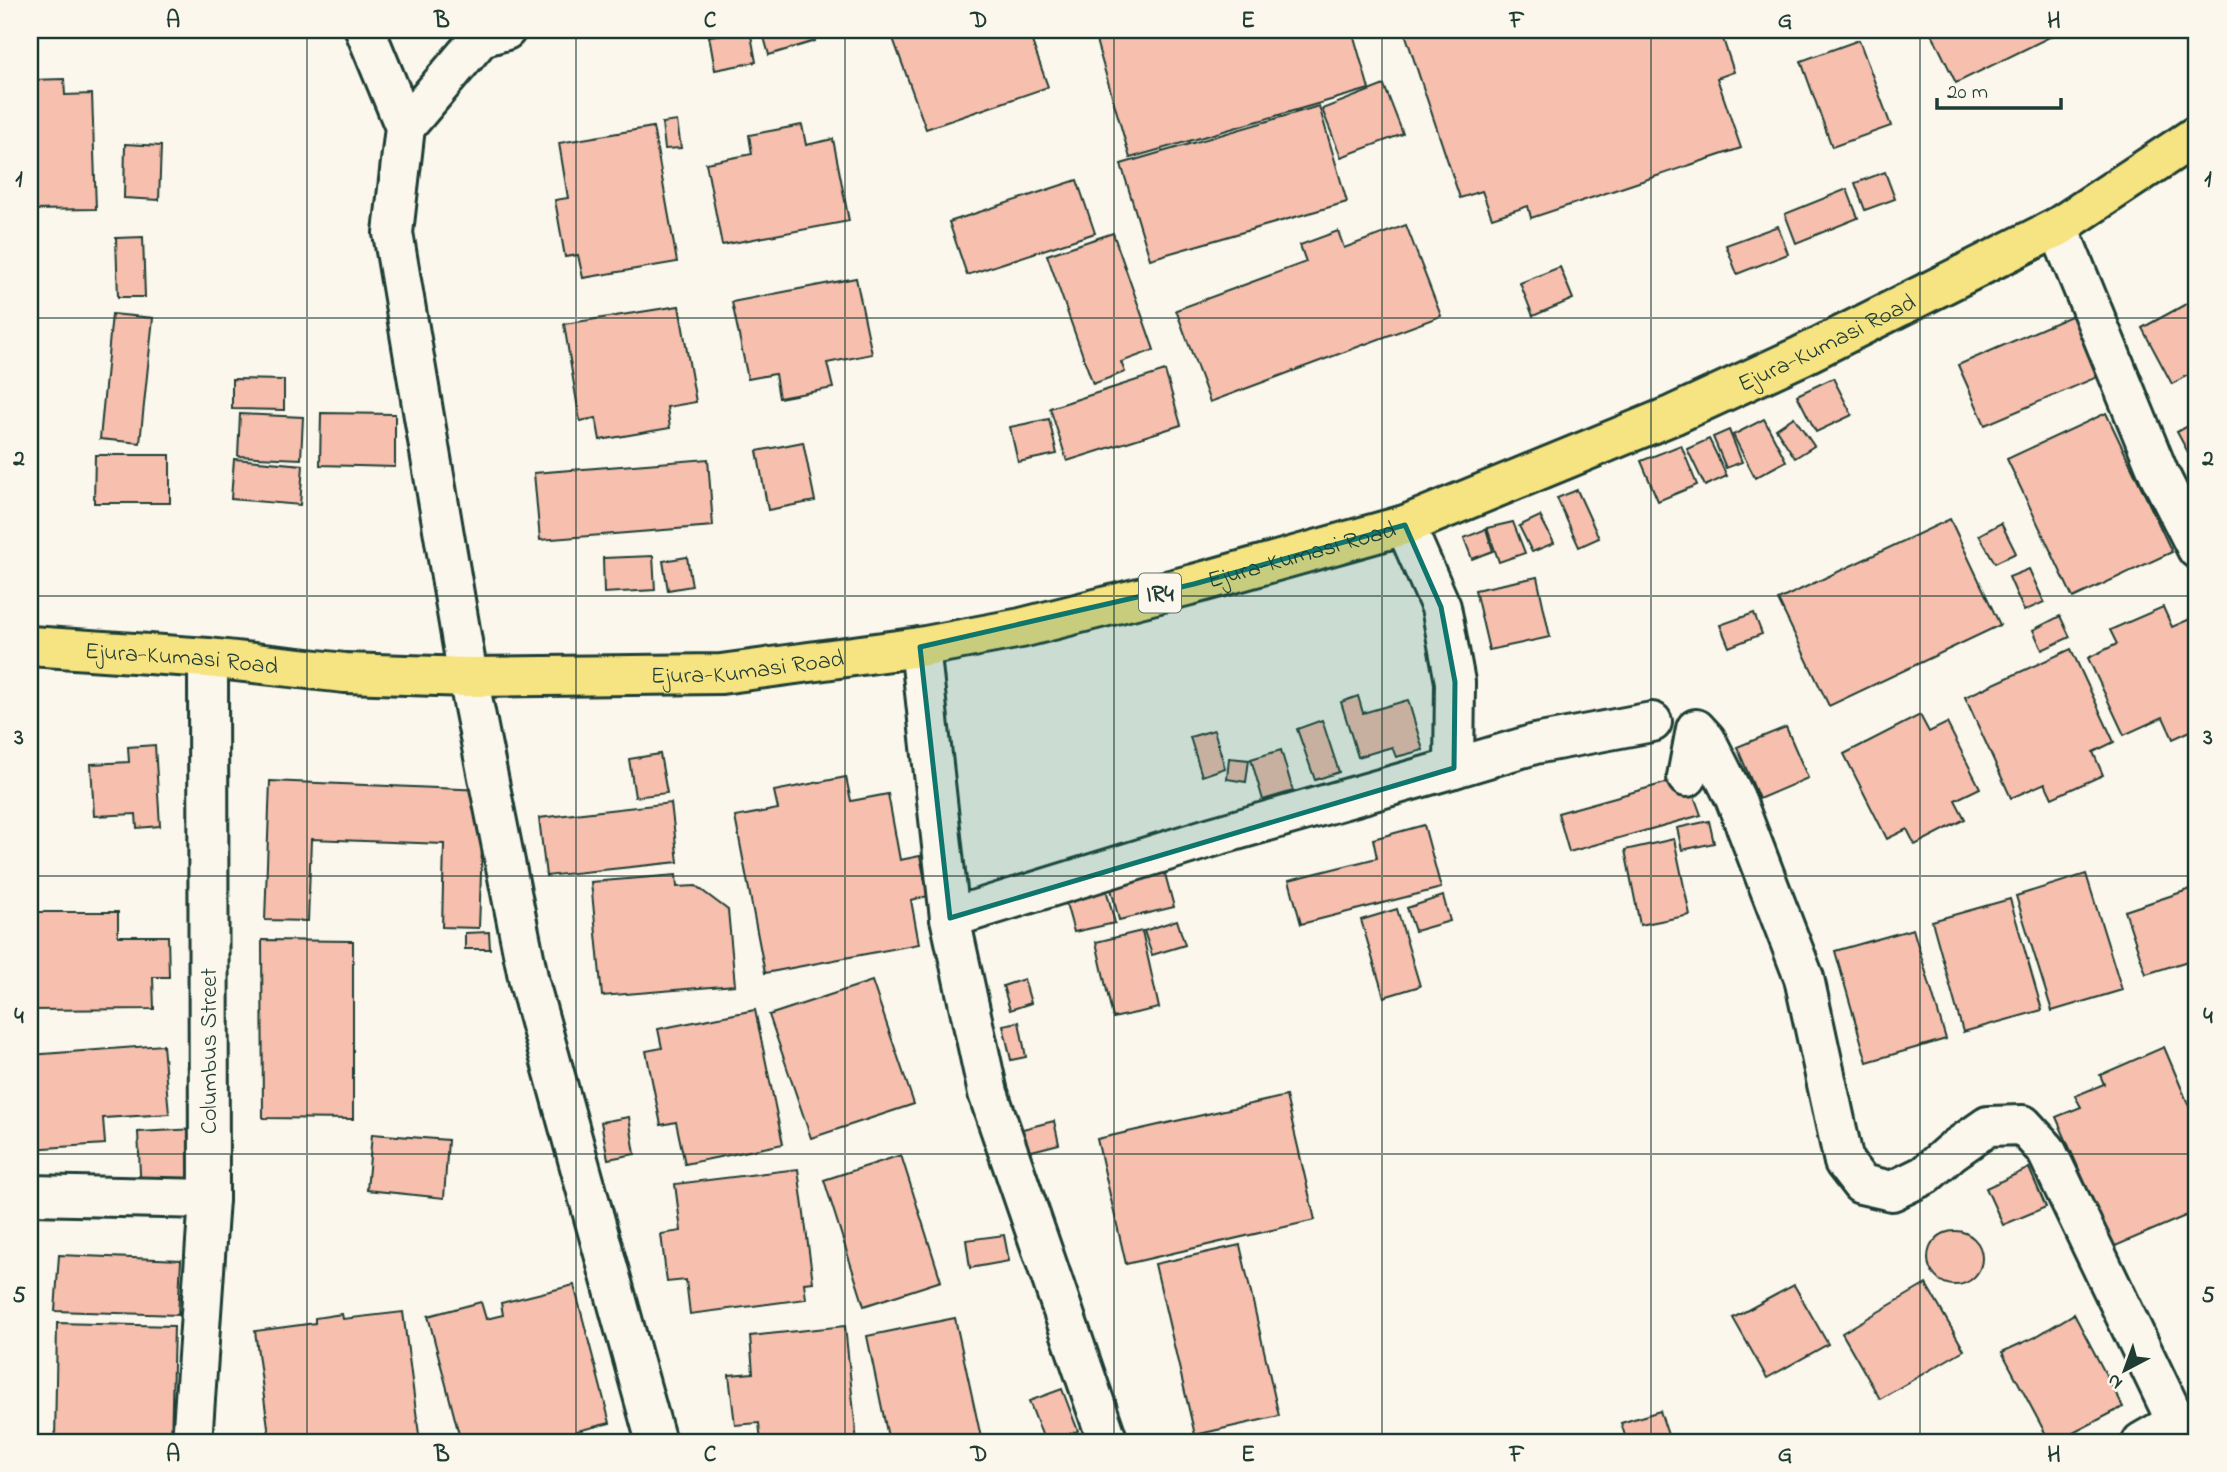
<svg xmlns="http://www.w3.org/2000/svg" width="2227" height="1472" font-family="'Indie Flower',sans-serif">
	<rect width="100%" height="100%" fill="#fbf7ec"/>
	<filter id="ink" filterUnits="userSpaceOnUse"><feTurbulence type="fractalNoise" baseFrequency=".0143" numOctaves="2"/><feDisplacementMap in="SourceGraphic" scale="14" xChannelSelector="R" yChannelSelector="G"/><feConvolveMatrix kernelMatrix="1 2 1 2 8 2 1 2 1" color-interpolation-filters="sRGB"/></filter>
	<g filter="url(#ink)">
		<g fill="#f7bfad" stroke="#1f3d34" stroke-width="2">
			<path d="M750,30L756,62L715,70L709,36Z"/>
			<path d="M762,30H812L815,41L769,55Z"/>
			<path d="M890,30H1028L1048,87L926,129Z"/>
			<path d="M1093,30H1352L1369,89L1130,158Z"/>
			<path d="M1404,30H1720L1734,72L1717,78L1741,148L1531,218L1528,206L1492,218L1482,191L1460,198Z"/>
			<path d="M1930,30H2061L2062,31L1956,83Z"/>
			<path d="M1859,40L1891,126L1832,147L1801,61Z"/>
			<path d="M64,79L65,95L92,94L96,209L30,210V80Z"/>
			<path d="M1384,85L1403,134L1341,157L1322,109Z"/>
			<path d="M1319,106L1347,202L1150,259L1121,164Z"/>
			<path d="M677,121L681,148L665,149L662,123Z"/>
			<path d="M802,125L806,145L833,139L849,221L722,245L706,163L752,154L749,135Z"/>
			<path d="M653,127L677,262L583,278L578,255L565,257L555,200L568,198L559,143Z"/>
			<path d="M125,144L161,146L159,200L124,198Z"/>
			<path d="M1885,172L1895,199L1865,210L1855,183Z"/>
			<path d="M1077,180L1095,233L967,275L949,222Z"/>
			<path d="M1847,189L1858,218L1796,243L1785,214Z"/>
			<path d="M1406,225L1441,316L1210,402L1176,310L1306,262L1300,245L1338,231L1344,248Z"/>
			<path d="M1778,226L1788,254L1737,274L1726,245Z"/>
			<path d="M1113,233L1154,350L1121,362L1125,372L1093,384L1047,255Z"/>
			<path d="M143,237L145,297H118L116,238Z"/>
			<path d="M1560,267L1573,299L1533,316L1520,283Z"/>
			<path d="M856,278L872,354L827,363L833,388L779,398L775,374L748,379L732,302Z"/>
			<path d="M2197,298V370L2172,384L2142,328Z"/>
			<path d="M679,306L696,402L667,407L670,428L600,440L596,418L580,421L564,324Z"/>
			<path d="M2085,310L2111,371L1985,425L1958,365Z"/>
			<path d="M112,314L153,318L140,443L100,439Z"/>
			<path d="M30,363H37L36,439H30Z"/>
			<path d="M1165,371L1181,425L1067,461L1050,408Z"/>
			<path d="M1833,378L1852,415L1816,432L1797,395Z"/>
			<path d="M232,379L284,380V410L232,409Z"/>
			<path d="M321,413L395,414V467L320,465Z"/>
			<path d="M2106,413L2172,552L2073,598L2007,459Z"/>
			<path d="M240,414L303,417L301,459L238,456Z"/>
			<path d="M1794,417L1814,446L1795,458L1776,429Z"/>
			<path d="M1049,419L1057,454L1018,462L1010,427Z"/>
			<path d="M1764,419L1786,461L1755,478L1733,435Z"/>
			<path d="M2197,421V469L2177,432Z"/>
			<path d="M1729,430L1742,462L1726,468L1713,437Z"/>
			<path d="M1709,439L1727,476L1705,486L1687,449Z"/>
			<path d="M803,442L815,501L768,510L757,451Z"/>
			<path d="M1681,445L1697,485L1658,501L1641,461Z"/>
			<path d="M95,455H170V503H94Z"/>
			<path d="M234,459L303,465L300,505L231,499Z"/>
			<path d="M708,459L713,526L540,540L534,473Z"/>
			<path d="M1577,490L1599,538L1579,547L1557,498Z"/>
			<path d="M1540,516L1554,543L1532,552L1519,526Z"/>
			<path d="M1950,519L2000,625L1829,706L1778,600Z"/>
			<path d="M1513,522L1525,553L1499,562L1487,528Z"/>
			<path d="M2001,523L2016,553L1995,563L1979,535Z"/>
			<path d="M1486,529L1493,551L1472,559L1464,538Z"/>
			<path d="M653,556L655,590L604,593L603,558Z"/>
			<path d="M687,557L692,586L668,590L663,561Z"/>
			<path d="M2029,569L2044,602L2024,611L2009,577Z"/>
			<path d="M1537,577L1550,637L1489,650L1475,590Z"/>
			<path d="M2163,607L2172,627L2190,619L2197,636V728L2173,739L2163,717L2124,735L2088,658L2117,644L2110,630Z"/>
			<path d="M1754,613L1762,634L1729,647L1720,625Z"/>
			<path d="M2060,616L2070,637L2042,650L2033,630Z"/>
			<path d="M2071,649L2114,742L2093,752L2103,775L2052,798L2045,783L2011,798L1965,697Z"/>
			<path d="M1358,696L1363,713L1408,700L1423,750L1396,757L1392,747L1358,757L1341,702Z"/>
			<path d="M1920,715L1929,732L1947,723L1980,788L1955,800L1965,819L1915,845L1907,829L1887,839L1844,754Z"/>
			<path d="M1322,720L1339,772L1315,780L1297,729Z"/>
			<path d="M1786,727L1808,778L1759,799L1737,747Z"/>
			<path d="M1214,730L1225,768L1202,776L1190,737Z"/>
			<path d="M155,745L160,826L137,828L136,814L94,816L91,764L129,762L128,747Z"/>
			<path d="M1281,750L1293,791L1263,800L1251,759Z"/>
			<path d="M660,754L667,793L635,797L629,759Z"/>
			<path d="M1229,758L1249,760L1246,782L1227,779Z"/>
			<path d="M846,777L851,801L888,794L900,860L920,856L928,896L911,900L919,944L765,973L735,817L778,809L774,791Z"/>
			<path d="M1687,777L1701,815L1569,852L1558,813Z"/>
			<path d="M270,781L484,790L479,928L442,927L444,844L311,839L308,921L265,920Z"/>
			<path d="M671,803L678,862L546,876L539,818Z"/>
			<path d="M1709,821L1714,843L1682,850L1677,828Z"/>
			<path d="M1424,825L1441,888L1301,924L1289,880L1377,858L1373,839Z"/>
			<path d="M1674,839L1690,915L1640,925L1625,850Z"/>
			<path d="M1161,859L1174,907L1119,920L1107,873Z"/>
			<path d="M2086,874L2122,990L2052,1011L2016,896Z"/>
			<path d="M676,875L677,887L696,886L728,910L735,985L602,996L591,882Z"/>
			<path d="M1105,885L1115,923L1074,932L1064,896Z"/>
			<path d="M2197,887V963L2192,964L2191,960L2146,974L2125,911Z"/>
			<path d="M1443,896L1450,921L1415,931L1407,908Z"/>
			<path d="M2010,899L2042,1010L1963,1032L1932,921Z"/>
			<path d="M1397,909L1420,986L1384,997L1361,920Z"/>
			<path d="M30,912H118V936H168L169,977H153L154,1009L30,1010Z"/>
			<path d="M1177,920L1185,945L1152,955L1144,931Z"/>
			<path d="M1913,929L1946,1039L1867,1062L1835,951Z"/>
			<path d="M1142,931L1159,1008L1113,1018L1096,942Z"/>
			<path d="M489,932L490,949H465V933Z"/>
			<path d="M262,940L353,941V1119L263,1118Z"/>
			<path d="M1024,979L1031,1003L1010,1010L1003,986Z"/>
			<path d="M872,981L914,1104L811,1138L769,1015Z"/>
			<path d="M755,1010L783,1144L685,1164L676,1122L661,1125L646,1051L662,1048L658,1029Z"/>
			<path d="M1019,1022L1026,1057L1011,1060L1003,1025Z"/>
			<path d="M163,1045L169,1114L103,1118L105,1144L30,1149V1055Z"/>
			<path d="M2164,1047L2197,1125V1211L2113,1247L2056,1117L2081,1107L2075,1096L2104,1084L2100,1075Z"/>
			<path d="M1286,1096L1315,1220L1126,1264L1097,1139Z"/>
			<path d="M629,1117L635,1154L608,1159L601,1122Z"/>
			<path d="M1054,1121L1059,1144L1020,1154L1015,1131Z"/>
			<path d="M197,1129L200,1191L141,1194L138,1132Z"/>
			<path d="M372,1134L448,1140L444,1198L367,1190Z"/>
			<path d="M901,1155L941,1281L864,1306L824,1180Z"/>
			<path d="M2029,1168L2046,1207L2003,1225L1986,1188Z"/>
			<path d="M798,1169L813,1282L804,1283L806,1299L690,1314L686,1280L667,1282L661,1234L681,1231L675,1184Z"/>
			<circle cx="1955" cy="1258" r="27"/>
			<path d="M1004,1235L1009,1261L970,1268L966,1240Z"/>
			<path d="M1240,1245L1279,1416L1195,1435L1155,1264Z"/>
			<path d="M59,1255L181,1260L178,1315L55,1311Z"/>
			<path d="M1926,1284L1964,1350L1880,1399L1842,1333Z"/>
			<path d="M574,1285L610,1423L577,1431L580,1442H461L428,1316L481,1302L486,1319L503,1315L501,1303Z"/>
			<path d="M1794,1285L1828,1344L1767,1378L1733,1318Z"/>
			<path d="M403,1312L420,1442H270L255,1331L315,1323V1318L342,1314L343,1319Z"/>
			<path d="M2074,1314L2123,1407L2056,1442H2050L2002,1352L2035,1337Z"/>
			<path d="M955,1318L982,1442H889L867,1336Z"/>
			<path d="M57,1323L174,1326L171,1442H55Z"/>
			<path d="M845,1326L857,1442H761L759,1423L735,1425L729,1375L753,1373L750,1336Z"/>
			<path d="M1062,1389L1078,1431L1045,1442L1029,1401Z"/>
			<path d="M1660,1411L1670,1441L1627,1442L1621,1423Z"/>
		</g>
		<g fill="none" stroke-linecap="round" stroke-linejoin="round">
			<defs>
				<g id="minor">
					<path d="M365,30L405,127L393,233L468,677L529,982L656,1442"/>
					<path d="M405,127L481,37L506,30"/>
					<path d="M2058,227L2159,474L2197,549"/>
					<path d="M1405,525L1441,607L1455,682L1454,768L1535,744L1652,722"/>
					<path d="M920,647L950,918L988,1093L1108,1442"/>
					<path d="M1687,777L1696,729L1706,740L1735,798L1804,978L1844,1162L1861,1184L1892,1191L1925,1175L1951,1152L1988,1126L2023,1125L2046,1150L2186,1442"/>
					<path d="M950,918L1212,837L1454,768"/>
					<path d="M30,1195L209,1199"/>
					<path d="M192,1442L209,1199L208,658"/>
					<path d="M2142,1442L2175,1423"/>
				</g>
				<g id="major">
					<path id="s1" d="M30,646L208,658L345,673L468,677L721,674L920,647L1021,628L1194,584L1405,525L1673,415L1801,356L2058,227L2197,135"/>
				</g>
			</defs>
			<use href="#minor" stroke="#1f3d34" stroke-width="44"/>
			<use href="#major" stroke="#1f3d34" stroke-width="44"/>
			<use href="#minor" stroke="#fbf7ec" stroke-width="38"/>
			<use href="#major" stroke="#f6e381" stroke-width="38"/>
		</g>
	</g>
	<path fill="#0f766e" fill-opacity="0.2" stroke="#0f766e" stroke-width="5" stroke-linejoin="round" d="M1405,525L1441,607L1455,682L1454,768L950,918L920,647L1194,584Z"/>
	<path fill="none" stroke="#1f3d34" stroke-width="2" stroke-opacity="0.55" d="M307,30V1442M576,30V1442M845,30V1442M1114,30V1442M1382,30V1442M1651,30V1442M1920,30V1442M30,318H2197M30,596H2197M30,876H2197M30,1154H2197"/>
	<g text-anchor="middle" stroke-width="7" stroke-linejoin="round" paint-order="stroke">
		<rect fill="#fbf7ec" stroke="#61756b" stroke-width="2" x="1139" y="573.5" width="42" height="39" rx="5"/>
		<g font-size="23" font-weight="bold" fill="#1f3d34">
			<text x="1160" y="601">IR4</text>
		</g>
		<g font-size="24" fill="#1f3d34" stroke="#fbf7ec">
			<text dy="8" stroke="none"><textPath href="#s1" startOffset="1853">Ejura-Kumasi Road</textPath></text>
			<text dy="8" stroke="none"><textPath href="#s1" startOffset="1286">Ejura-Kumasi Road</textPath></text>
			<text dy="8" stroke="none"><textPath href="#s1" startOffset="152">Ejura-Kumasi Road</textPath></text>
			<text dy="8" stroke="none"><textPath href="#s1" startOffset="719">Ejura-Kumasi Road</textPath></text>
			<text transform="translate(208 1051) rotate(-90)" y="8">Columbus Street</text>
		</g>
	</g>
	<rect width="2227" height="1472" fill="none" stroke="#fbf7ec" stroke-width="77"/>
	<g transform="translate(2125 1370) rotate(221)" stroke="#fbf7ec" stroke-width="5" paint-order="stroke">
	<path d="M0-5L12 26L0 18L-12 26Z" fill="#1f3d34"/>
	<text y="-10" font-size="19" font-weight="bold" text-anchor="middle" fill="#1f3d34">N</text>
	</g>
	<path d="M1937 98v10h124v-10" fill="none" stroke="#1f3d34" stroke-width="3.5"/>
	<text x="1947" y="98" font-size="21" fill="#1f3d34" stroke="#fbf7ec" stroke-width="5" paint-order="stroke">20 m</text>
	<rect x="38" y="38" width="2150" height="1396" fill="none" stroke="#1f3d34" stroke-width="2.5"/>
	<g font-size="23" text-anchor="middle" font-weight="bold" fill="#1f3d34">
		<text x="173" y="27">A</text>
		<text x="442" y="27">B</text>
		<text x="710" y="27">C</text>
		<text x="979" y="27">D</text>
		<text x="1248" y="27">E</text>
		<text x="1517" y="27">F</text>
		<text x="1785" y="27">G</text>
		<text x="2054" y="27">H</text>
		<text x="19" y="186">1</text>
		<text x="2208" y="186">1</text>
		<text x="19" y="465">2</text>
		<text x="2208" y="465">2</text>
		<text x="19" y="744">3</text>
		<text x="2208" y="744">3</text>
		<text x="19" y="1023">4</text>
		<text x="2208" y="1023">4</text>
		<text x="19" y="1302">5</text>
		<text x="2208" y="1302">5</text>
		<text x="173" y="1461">A</text>
		<text x="442" y="1461">B</text>
		<text x="710" y="1461">C</text>
		<text x="979" y="1461">D</text>
		<text x="1248" y="1461">E</text>
		<text x="1517" y="1461">F</text>
		<text x="1785" y="1461">G</text>
		<text x="2054" y="1461">H</text>
	</g>
</svg>
